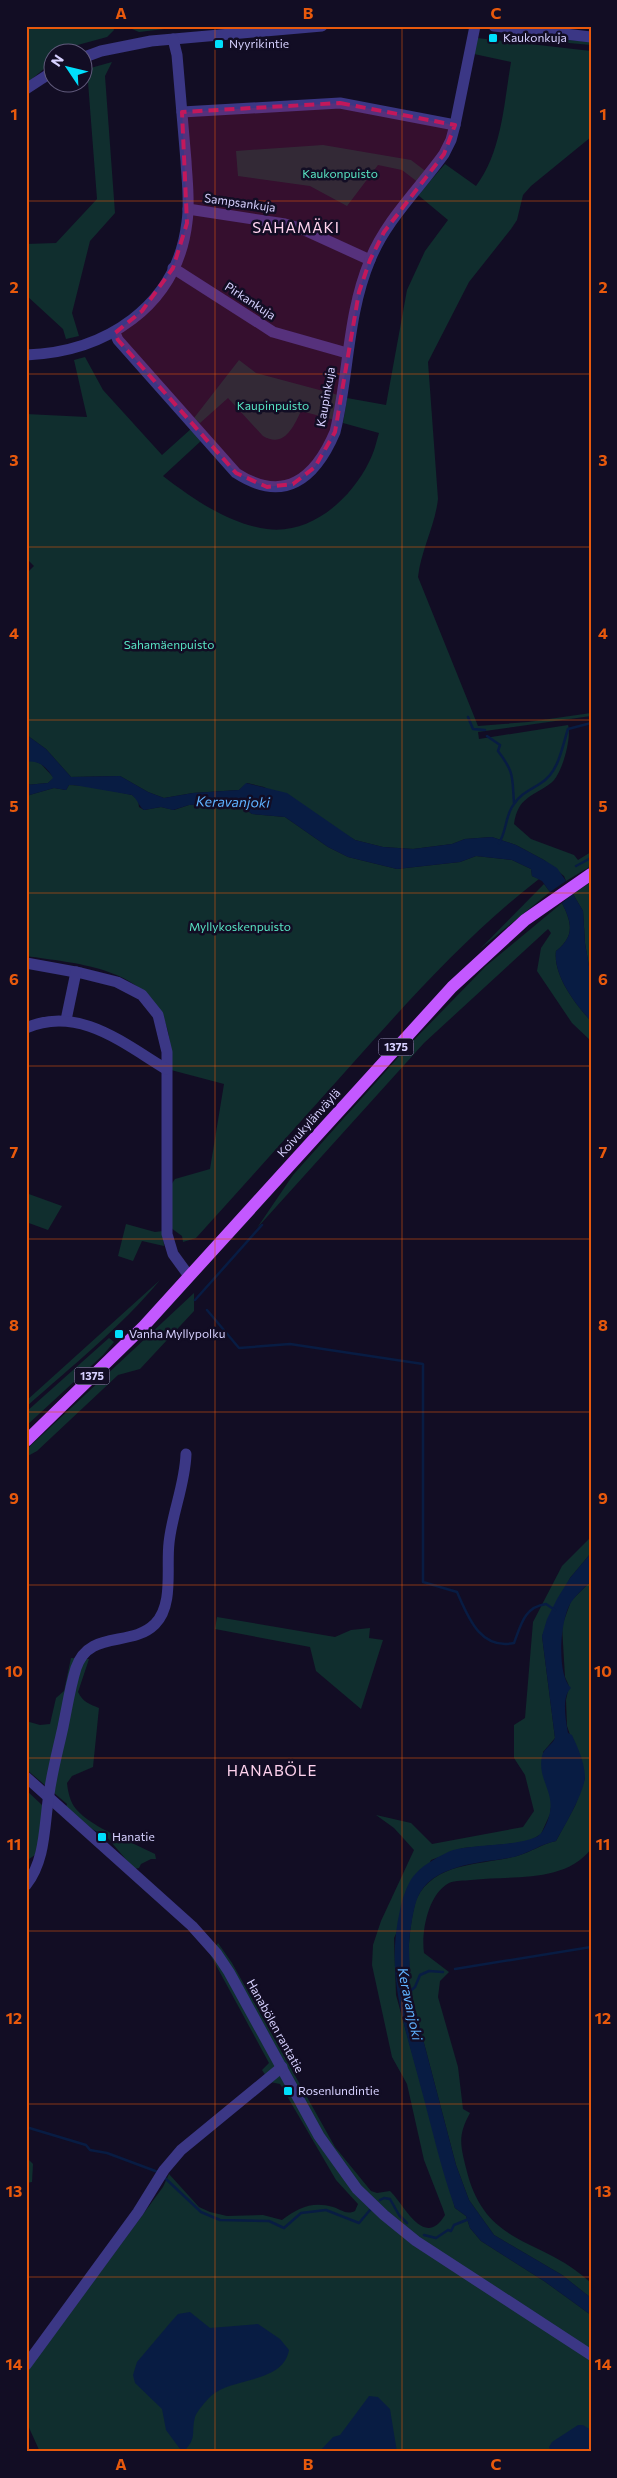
<svg xmlns="http://www.w3.org/2000/svg" width="617" height="2478" font-family="Commissioner,sans-serif">
	<rect width="100%" height="100%" fill="#120d24"/>
	<g fill="#102e2e">
		<path d="M26,26H113L114,30L107,37L52,52V62L26,84Z"/>
		<path d="M125,26H173V28L139,32Z"/>
		<path d="M536,37L591,42V45L536,40Z"/>
		<path d="M477,38L591,51V137L531,186L523,195L517,220L511,229L469,282L428,362L438,499C435,526 421,550 418,577L478,726L528,722L591,713V716L478,732L479,739L568,725C572,737 562,775 551,783C532,797 518,797 514,824L531,839L574,855L578,860L591,852V866L566,881L564,876L544,860L516,845L492,837L465,839L452,844L413,849L383,847L355,840L264,787L247,783L239,790L193,793L164,798L148,792L120,776L71,777L46,749L28,736L26,732V574L34,566L26,558V414L87,417L74,360L85,357L103,390L162,455L192,428L202,440L163,476C193,499 229,524 267,529C311,535 351,499 369,462C374,453 376,443 379,433L343,423L347,398L386,405L407,290L425,251L448,220L418,195L445,164L476,186C502,152 504,103 511,62L474,54Z"/>
		<path d="M112,62L105,76L115,213L90,241L72,313L79,336L66,339L63,329L26,295V244L56,243L97,199L87,69Z"/>
		<path d="M323,145L411,160L428,173L419,183L402,170L378,165L347,206L310,186L238,176L236,151Z"/>
		<path d="M239,360L256,373L338,395L335,420L301,411C293,428 284,448 263,436L228,398L200,423L194,418Z"/>
		<path d="M32,760L41,764L54,778L48,783L26,785V762Z"/>
		<path d="M69,785L90,786L132,795L138,800L139,807L144,810L161,807L174,810L189,805L207,804L242,807L252,814L285,817L328,847L348,857L397,869L460,862L476,856L512,860L531,869L532,876L539,879C470,932 411,998 353,1063C301,1121 249,1180 196,1238L183,1242L182,1236L171,1228V1185L175,1179L210,1169L224,1084L171,1070C170,1056 171,1040 167,1028C148,967 79,964 26,956V796L54,788L66,790Z"/>
		<path d="M591,882V978L585,943L583,911L573,894Z"/>
		<path d="M544,884L550,892L480,949Z"/>
		<path d="M562,903C572,923 575,936 556,951C553,975 575,1004 591,1021V1041L572,1023L537,971L541,948L551,933L548,929L424,1043L257,1228L293,1175L411,1043L486,966Z"/>
		<path d="M26,1193L62,1206L48,1230L26,1222Z"/>
		<path d="M126,1224L155,1232L163,1231L164,1246L142,1241L133,1261L118,1256Z"/>
		<path d="M160,1280C121,1327 72,1366 26,1407V1401Z"/>
		<path d="M194,1293V1311L140,1369L118,1375L37,1451L26,1457V1450Z"/>
		<path d="M109,1338L114,1342L103,1355L26,1426V1412Z"/>
		<path d="M591,1537V1553L570,1578L542,1636L555,1738L543,1752V1772L552,1800L550,1814L541,1834L528,1842L463,1848L431,1860L394,1938L396,1995L455,2208L466,2216L470,2228L481,2241L544,2281L591,2315V2452H40L26,2421V2373L163,2187L169,2174L199,2207L210,2212L227,2216L263,2215L282,2220C298,2208 312,2201 333,2207C342,2210 346,2215 355,2211L358,2204L336,2180L280,2084L270,2082L262,2070L269,2063L210,1954L218,1943L232,1963L335,2147L371,2191L377,2193L390,2191C404,2204 424,2250 445,2215L443,2209L424,2160L407,2084L392,2057L372,1965L373,1945L381,1921L414,1850L394,1828L376,1815L411,1823L432,1844L523,1827L534,1811L525,1775L514,1758V1725L525,1718L533,1622L562,1566Z"/>
		<path d="M591,1581V1849C564,1884 510,1875 471,1880C465,1881 455,1880 449,1883C428,1894 421,1932 424,1953L449,1972L440,1981L438,1997L458,2067L463,2109L470,2113C458,2135 460,2144 466,2168C485,2249 542,2236 591,2283V2298L562,2275L494,2235L469,2200L456,2165L408,1982C411,1969 408,1959 409,1947C409,1936 413,1907 417,1898C435,1861 484,1865 517,1856C531,1852 542,1844 556,1841L575,1806L585,1778L567,1726L566,1700L569,1686L565,1677L562,1626L571,1601Z"/>
		<path d="M217,1617L335,1637L351,1630L370,1628L369,1638L383,1640L361,1709L316,1671L310,1647L215,1629Z"/>
		<path d="M71,1658L89,1659L78,1692C83,1702 89,1704 99,1708L93,1767L72,1776L67,1783C68,1792 70,1802 76,1809C92,1828 132,1842 155,1854L156,1859H151L141,1864L139,1868L134,1869L107,1837L92,1829L66,1807L67,1804L26,1769V1721L40,1725L50,1724L56,1698L64,1691Z"/>
		<path d="M26,1790L43,1806L38,1853L26,1861Z"/>
		<path d="M26,2157L33,2164L32,2182L26,2183Z"/>
	</g>
	<g fill="#081c43">
		<path d="M26,732L28,736L46,749L71,777L120,776L148,792L164,798L193,793L239,790L246,783L287,793L355,840L383,847L413,849L452,844L465,839L492,837L516,845L544,860L557,868L566,881L550,892L542,881L532,876L531,869L512,860L476,856L460,862L397,869L348,857L328,847L285,817L252,814L243,807L207,804L189,805L173,810L161,807L144,810C138,805 138,800 132,795L74,785H69L66,790L54,788L26,796V785L48,783L53,778C48,768 38,759 26,762Z"/>
		<path d="M573,894L583,911L585,943L591,978V1021C575,1004 553,975 556,951C575,936 572,923 562,903Z"/>
		<path d="M591,1553V1581C585,1587 577,1594 572,1601C560,1617 556,1674 571,1688C561,1697 566,1721 568,1733L572,1735C578,1748 584,1761 585,1776C585,1791 564,1827 556,1841C541,1844 529,1853 514,1857C483,1863 431,1863 417,1899C413,1910 409,1936 409,1948C409,1960 411,1969 408,1982L456,2165L469,2200L494,2235L562,2275L591,2298V2315L544,2281L481,2241L470,2228L466,2216L455,2208C441,2169 432,2128 421,2088C405,2026 385,1975 400,1910C402,1900 406,1887 412,1878C421,1866 434,1859 448,1852C469,1842 532,1848 542,1832C564,1795 536,1785 542,1756C544,1748 552,1745 555,1738L542,1636L547,1619L557,1599L570,1578Z"/>
		<path d="M190,2312L210,2328L258,2324L280,2339L289,2350C283,2384 231,2377 211,2396C206,2401 197,2411 195,2417C191,2432 197,2437 186,2449H180L166,2430L162,2409L135,2383L133,2375L137,2362L170,2323L178,2314Z"/>
		<path d="M369,2396L378,2397L390,2409L397,2452H319L333,2437L340,2435Z"/>
		<path d="M578,2425H583L591,2430V2452H551L549,2447L552,2442Z"/>
	</g>
	<g fill="none" stroke-linecap="round" stroke-linejoin="round">
		<g stroke="#081c43" stroke-width="2.5">
			<path d="M468,717L473,729L485,730"/>
			<path d="M487,736L500,745L498,751C515,773 512,778 514,803"/>
			<path d="M499,843C507,831 505,815 514,804C521,793 531,790 541,783C559,772 562,747 568,729L591,723"/>
			<path d="M576,866L591,858"/>
			<path d="M195,1300L262,1225"/>
			<path d="M207,1310L239,1348L290,1344L423,1364V1582L457,1592C468,1617 480,1650 514,1643C521,1625 524,1607 546,1604L555,1610"/>
			<path d="M455,1969L591,1947"/>
			<path d="M408,1993L415,1987L420,1975L429,1971L443,1972"/>
			<path d="M26,2127L86,2145L90,2150L107,2153L158,2172"/>
			<path d="M165,2178L201,2212L220,2220L269,2221L284,2228L301,2213L326,2210L359,2223L370,2210"/>
			<path d="M380,2200L384,2198L390,2199L399,2215L407,2223"/>
			<path d="M424,2235L436,2238L448,2230L451,2231L454,2225L469,2219"/>
		</g>
		<g stroke="#3b3785" stroke-width="11">
			<path d="M494,26L591,37"/>
			<path d="M82,58L101,51L151,41L322,26"/>
			<path d="M26,89L52,72"/>
			<path d="M182,112L340,103L455,125L475,26"/>
			<path d="M188,209L285,224L300,228L370,260"/>
			<path d="M173,268L273,332L347,353"/>
			<path d="M115,333L118,340L236,473C284,504 315,479 335,432C349,375 347,315 370,260C386,220 419,189 444,154L451,140L455,125"/>
			<path d="M26,355C105,352 177,307 187,222C190,202 187,181 186,161C183,126 180,90 177,55L173,39"/>
			<path d="M26,963L81,973L117,982L142,995L158,1015L167,1052V1234L173,1254L189,1276"/>
			<path d="M66,1020L76,972"/>
			<path d="M26,1028C78,1005 123,1043 166,1069"/>
			<path d="M26,1777L192,1926L217,1954L229,1972L319,2136L357,2189L384,2215L416,2241L591,2355"/>
			<path d="M26,1885C46,1860 44,1825 49,1794C52,1772 58,1750 63,1727C67,1708 70,1687 76,1668C89,1629 131,1648 155,1624C174,1605 166,1568 169,1543C172,1513 185,1485 186,1454"/>
			<path d="M26,2365L138,2212L164,2170L181,2150L282,2067"/>
		</g>
		<path stroke="#c358ff" stroke-width="12" d="M26,1441L144,1326L452,987L525,920L591,874"/>
	</g>
	<path fill="#c2185b" fill-opacity="0.2" stroke="#c2185b" stroke-width="4" stroke-dasharray="10 6" stroke-linejoin="round" d="M340,103L455,125L444,154L384,232L370,260L359,292L335,432L315,467L293,484L267,487L236,473L118,340L115,333L142,311L173,268L187,223L182,112Z"/>
	<path fill="none" stroke="#e8590c" stroke-width="1" stroke-opacity="0.55" d="M215,26V2452M402,26V2452M26,201H591M26,374H591M26,547H591M26,720H591M26,893H591M26,1066H591M26,1239H591M26,1412H591M26,1585H591M26,1758H591M26,1931H591M26,2104H591M26,2277H591"/>
	<g fill="#00dffc" stroke="#120d24" stroke-width="2">
		<rect x="488" y="33" width="10" height="10" rx="2.5"/>
		<rect x="214" y="39" width="10" height="10" rx="2.5"/>
		<rect x="114" y="1329" width="10" height="10" rx="2.5"/>
		<rect x="97" y="1832" width="10" height="10" rx="2.5"/>
		<rect x="283" y="2086" width="10" height="10" rx="2.5"/>
	</g>
	<g text-anchor="middle" stroke-width="5" stroke-linejoin="round" paint-order="stroke">
		<g fill="#120d24" stroke="#9c96bd" stroke-width="1">
			<rect x="378.5" y="1038.5" width="35" height="17" rx="4"/>
			<rect x="74.5" y="1367.5" width="35" height="17" rx="4"/>
		</g>
		<g font-size="11" font-weight="bold" fill="#d7d1ff">
			<text x="396" y="1051">1375</text>
			<text x="92" y="1380">1375</text>
		</g>
		<g font-size="12" fill="#d7d1ff" stroke="#120d24" text-anchor="start">
			<text x="503" y="42">Kaukonkuja</text>
			<text x="229" y="48">Nyyrikintie</text>
			<text x="129" y="1338">Vanha Myllypolku</text>
			<text x="112" y="1841">Hanatie</text>
			<text x="298" y="2095">Rosenlundintie</text>
		</g>
		<g font-size="12" fill="#58e4c3" stroke="#120d24">
			<text x="340" y="178">Kaukonpuisto</text>
			<text x="273" y="410">Kaupinpuisto</text>
			<text x="169" y="649">Sahamäenpuisto</text>
			<text x="240" y="931">Myllykoskenpuisto</text>
		</g>
		<g font-size="12" fill="#d7d1ff" stroke="#120d24">
			<text transform="translate(240 203) rotate(8)" y="4">Sampsankuja</text>
			<text transform="translate(250 301) rotate(33)" y="4">Pirkankuja</text>
			<text transform="translate(326 397) rotate(-80)" y="4">Kaupinkuja</text>
			<text transform="translate(309 1123) rotate(-48)" y="4">Koivukylänväylä</text>
			<text transform="translate(275 2026) rotate(61)" y="4">Hanabölen rantatie</text>
		</g>
		<g font-size="14" font-style="italic" fill="#5fb2ff" stroke="#120d24">
			<text transform="translate(233 802) rotate(1)" y="5">Keravanjoki</text>
			<text transform="translate(410 2004) rotate(78)" y="5">Keravanjoki</text>
		</g>
		<g font-size="15" letter-spacing="1" fill="#ffd3ee" stroke="#120d24">
			<text x="296" y="233">SAHAMÄKI</text>
			<text x="272" y="1776">HANABÖLE</text>
		</g>
	</g>
	<rect width="617" height="2478" fill="none" stroke="#120d24" stroke-width="55"/>
	<g transform="translate(68 68) rotate(305)"><circle r="24" fill="#120d24" stroke="#615b7c"/>
	<path d="M0-4L9 19L0 12L-9 19Z" fill="#00dffc"/>
	<text y="-8" font-size="14" font-weight="bold" text-anchor="middle" fill="#d7d1ff">N</text>
	</g>
	<rect x="28" y="28" width="562" height="2422" fill="none" stroke="#e8590c" stroke-width="2"/>
	<g font-size="16" text-anchor="middle" font-weight="bold" fill="#e8590c">
		<text x="121" y="19">A</text>
		<text x="308" y="19">B</text>
		<text x="496" y="19">C</text>
		<text x="14" y="120">1</text>
		<text x="603" y="120">1</text>
		<text x="14" y="293">2</text>
		<text x="603" y="293">2</text>
		<text x="14" y="466">3</text>
		<text x="603" y="466">3</text>
		<text x="14" y="639">4</text>
		<text x="603" y="639">4</text>
		<text x="14" y="812">5</text>
		<text x="603" y="812">5</text>
		<text x="14" y="985">6</text>
		<text x="603" y="985">6</text>
		<text x="14" y="1158">7</text>
		<text x="603" y="1158">7</text>
		<text x="14" y="1331">8</text>
		<text x="603" y="1331">8</text>
		<text x="14" y="1504">9</text>
		<text x="603" y="1504">9</text>
		<text x="14" y="1677">10</text>
		<text x="603" y="1677">10</text>
		<text x="14" y="1850">11</text>
		<text x="603" y="1850">11</text>
		<text x="14" y="2024">12</text>
		<text x="603" y="2024">12</text>
		<text x="14" y="2197">13</text>
		<text x="603" y="2197">13</text>
		<text x="14" y="2370">14</text>
		<text x="603" y="2370">14</text>
		<text x="121" y="2470">A</text>
		<text x="308" y="2470">B</text>
		<text x="496" y="2470">C</text>
	</g>
</svg>
